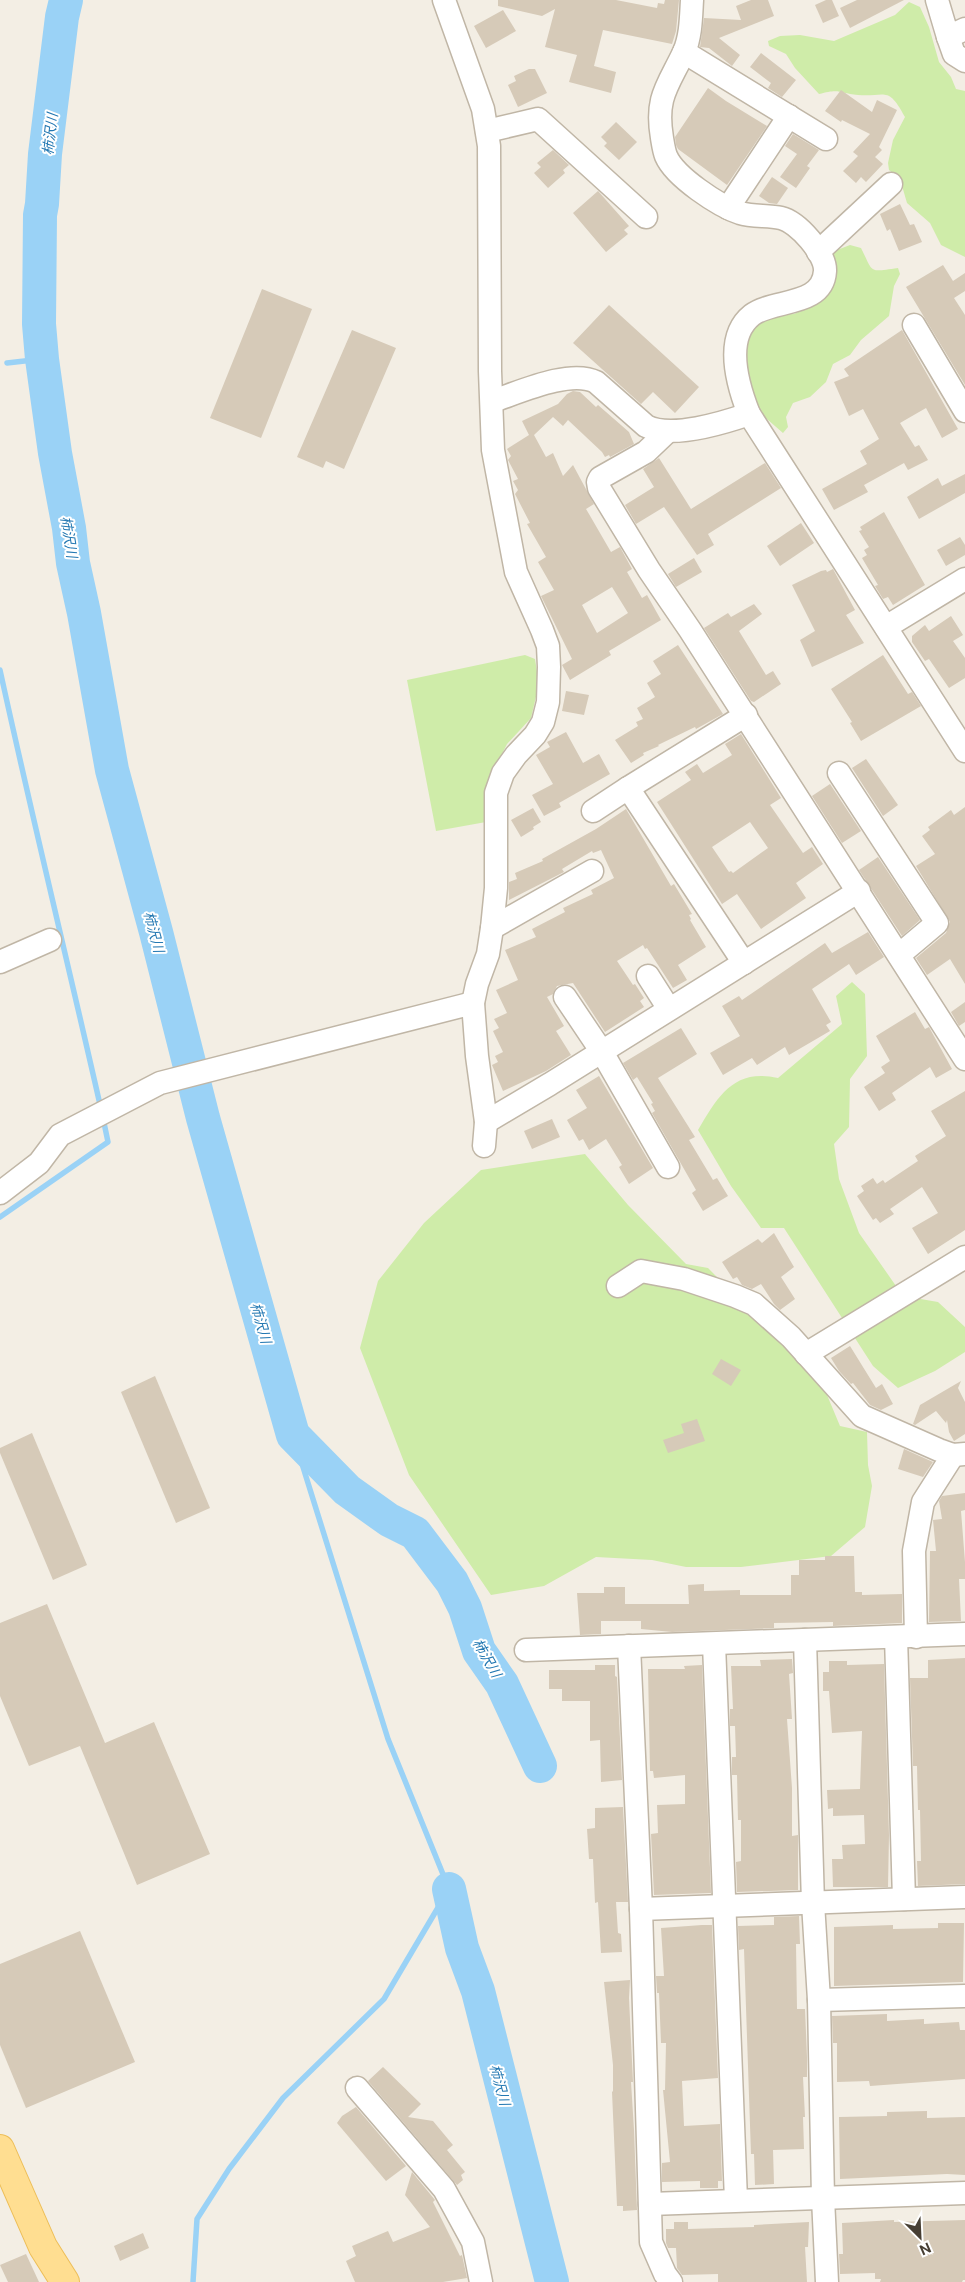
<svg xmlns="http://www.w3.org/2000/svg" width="965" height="2282" font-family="'Public Sans','Noto Sans JP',sans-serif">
	<rect width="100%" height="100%" fill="#f3eee4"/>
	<g fill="#cfeca9">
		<path d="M909,2L920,7L929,27L939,62L951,77L956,89L965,91V257L941,245L930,223L907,203L900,179L889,170L888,163L893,140L905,117C888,85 886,97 858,95C839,93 840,88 819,94L795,68L786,54L769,46L768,41L780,36L800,35L834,41L895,15Z"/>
		<path d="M850,245L861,248C874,274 868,272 898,268L900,274L894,286L889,316L861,340L850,355L833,364L826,382L810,397L793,403L786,417L788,427L783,433L759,412L742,358L749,324L770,315L794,314L811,306L832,252Z"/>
		<path d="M525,655L535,659L539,684L531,718L507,744L486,786V822L436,831L407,680Z"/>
		<path d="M852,982L865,994L867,1056L850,1079L849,1127L834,1144L839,1179L859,1233L903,1296L938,1302L965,1327V1352L935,1371L898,1388L873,1366L784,1228H761L731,1186L698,1130C718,1096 734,1068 778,1078L842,1024L836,996Z"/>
		<path d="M585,1154L628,1205L686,1264L708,1268L822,1383L840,1426L867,1432L868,1465L872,1486L865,1527L831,1556L741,1567H686L652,1560L596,1557L544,1586L491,1595L409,1475L360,1348L378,1281L424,1223L481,1170Z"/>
	</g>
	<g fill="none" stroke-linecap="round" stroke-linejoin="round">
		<g stroke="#9ad2f6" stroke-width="5.5">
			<path d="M7,363L42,359"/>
			<path d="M0,670C32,817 68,963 101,1109"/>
			<path d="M0,1217L108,1142L103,1118"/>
			<path d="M193,2282L197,2219L229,2169L283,2098L384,1999L449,1889L388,1739L293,1435"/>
		</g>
		<g stroke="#9ad2f6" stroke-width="34">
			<path d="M66,0L62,17L45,154L42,204L40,215L39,324L42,359L55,453L69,528L73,563L84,613L112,770L156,932L203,1118L293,1435L347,1490L389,1520L415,1533L452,1582L465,1608L479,1651L502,1684L540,1766"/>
			<path d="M449,1889L462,1948L478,1991L552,2282"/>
		</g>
	</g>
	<g fill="#d6cab8" fill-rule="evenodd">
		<path d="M498,0H616L657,8L658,3L664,4L665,0H679L676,31L672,44L603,30L594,66L616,72L611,93L569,82L577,55L545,47L555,9L542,16L498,6Z"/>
		<path d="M751,0H768L774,16L719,38L740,55L732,66L709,48L700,47L704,18L741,20L736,6Z"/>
		<path d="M826,0H832L839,16L823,23L815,5Z"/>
		<path d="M857,0H904L850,28L840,8Z"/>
		<path d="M503,10L516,31L486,48L474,26Z"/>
		<path d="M761,53L796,80L782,97L768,88L771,83L750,67Z"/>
		<path d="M529,69H535L547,93L518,107L508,85L516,81L514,76Z"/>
		<path d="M708,88L726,101L767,126L727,185L678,149L676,145L675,137Z"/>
		<path d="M841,90L872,112L877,100L897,110L879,147L882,150L875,157L883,164L866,182L861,177L856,183L843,171L858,156L853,152L870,134L842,120L841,122L825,111Z"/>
		<path d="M616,122L637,142L619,160L604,146L607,143L601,137Z"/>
		<path d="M793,134L819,150L807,166L810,168L796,188L780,177L797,154L785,146Z"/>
		<path d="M553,150L569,165L563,170L565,173L548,188L534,173L541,167L537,163Z"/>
		<path d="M772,177L788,188L777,204L769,203L759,196Z"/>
		<path d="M598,191L629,226L624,230L628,234L606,252L573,213Z"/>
		<path d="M900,204L910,225L914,224L922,242L899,251L890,229L887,231L880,214Z"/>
		<path d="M943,265L953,281L965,273V291L954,298L965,315V385L906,287Z"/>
		<path d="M262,289L312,309L261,438L210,418Z"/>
		<path d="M609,305L699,387L675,413L653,392L641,404L573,343Z"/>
		<path d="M352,330L396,348L344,469L326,461L323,468L297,457Z"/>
		<path d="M902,330L958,429L942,438L926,408L900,423L915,447L919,445L928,460L908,470L904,463L864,485L868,492L834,510L822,489L867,464L860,451L879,439L863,409L849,416L834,382L849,376L844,369Z"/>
		<path d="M573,391L580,392L596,407L598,405L629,432L634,444L610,457L609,455L605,457L602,452L568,420L563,426L553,417L534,435L546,457L553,453L563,476L573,465L594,504L586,509L589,514L611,552L620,547L632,569L627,572L642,598L647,595L661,620L609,651L611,655L570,680L562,665L572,659L541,596L554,590L538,562L546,557L527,524L530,523L515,494L518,490L513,481L518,479L508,460L511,456L507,449L529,435L522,421L558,404L567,394ZM612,587L628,613L597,633L582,605Z"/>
		<path d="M659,458L691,509L765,463L781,488L708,534L714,545L697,555L664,507L636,524L625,505L654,487L643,469Z"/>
		<path d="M965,474V493L919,519L907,497L938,478L942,486Z"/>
		<path d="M884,512L925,585L893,605L888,597L883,599L875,586L878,585L862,558L867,555L864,550L869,547L859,531L862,530L860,527Z"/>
		<path d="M801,523L814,543L780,566L767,546Z"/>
		<path d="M960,537L965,545V555L946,566L937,550Z"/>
		<path d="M694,558L702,572L676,587L668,574Z"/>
		<path d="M833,569L855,610L846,615L864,643L812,667L800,640L815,631L792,585L821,571L826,570L827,572Z"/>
		<path d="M754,604L762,614L739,631L766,675L773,671L781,684L754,702L751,701L704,628L728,613L731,617Z"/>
		<path d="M951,616L963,635L953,641L965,658V678L949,688L929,659L925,661L912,642V636L925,625L929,631Z"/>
		<path d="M678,645L723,714L696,729L695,727L658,745L659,746L643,753L644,755L631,763L615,740L638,726L636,722L643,719L637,708L655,697L647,683L661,674L653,661Z"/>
		<path d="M883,655L908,694L912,692L921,706L861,741L850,723L852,722L831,689Z"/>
		<path d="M566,691L589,695L584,715L562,711Z"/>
		<path d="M566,732L583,763L599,754L610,774L559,803L561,807L544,816L532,795L553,784L536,755L550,747L547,742Z"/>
		<path d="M741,734L781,798L770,805L803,853L812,847L823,864L796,883L806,898L761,929L737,894L722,904L657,802L691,780L685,772L697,764L703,773L732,755L725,744ZM750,822L768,848L733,873L731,871L729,872L712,847Z"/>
		<path d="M866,759L898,805L883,816L852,768Z"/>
		<path d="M830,784L861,831L842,843L812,796Z"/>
		<path d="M965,807V984L950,959L927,975L916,958L946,933L950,922L916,866L935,854L922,836L930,830L928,827L951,810L954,815Z"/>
		<path d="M533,808L541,822L533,827L534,829L521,837L511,820Z"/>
		<path d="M626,809L671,886L674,884L692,914L689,915L691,919L690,920L706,947L678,965L687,980L673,988L647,948L645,949L643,945L617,961L633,985L635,984L644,998L640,1001L644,1007L605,1032L573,983L557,986L553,994L547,997L564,1026L556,1031L571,1055L546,1071L503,1091L492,1065L498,1062L495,1056L503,1052L493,1031L499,1028L494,1019L507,1013L496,990L518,980L505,950L536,937L532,929L565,912L563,908L593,894L591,890L614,878L601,850L593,853L592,851L562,869L564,872L509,900V882L517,879L515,873L543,861L542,859L596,829Z"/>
		<path d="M878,857L920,920L902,936L859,870Z"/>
		<path d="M868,932L884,957L856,975L849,964L812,989L831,1022L826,1025L830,1031L789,1055L785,1047L757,1065L752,1058L723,1075L710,1053L740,1036L722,1006L739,996L742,1000L825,943L832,953Z"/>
		<path d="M965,1002V1022L959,1026L951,1012Z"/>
		<path d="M915,1012L925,1029L929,1027L952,1069L936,1078L930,1067L892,1093L896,1100L879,1111L864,1087L885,1073L881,1067L890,1061L876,1036Z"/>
		<path d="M681,1028L697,1054L658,1078L695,1137L689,1140L713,1180L717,1178L728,1196L703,1211L692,1193L696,1190L652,1113L655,1111L651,1104L653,1103L637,1077L633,1080L623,1063Z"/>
		<path d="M599,1076L653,1168L629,1184L619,1167L622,1165L606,1139L589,1150L583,1139L579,1141L567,1120L587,1108L576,1090Z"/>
		<path d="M965,1091V1230L928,1254L912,1228L938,1213L922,1187L890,1209L894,1214L880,1223L876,1218L873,1220L857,1196L864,1191L861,1186L873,1178L877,1184L883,1180L885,1183L918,1161L915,1156L946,1136L931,1111Z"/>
		<path d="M552,1119L560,1137L532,1149L524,1131Z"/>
		<path d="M774,1233L794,1267L781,1277L795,1299L780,1310L774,1304L761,1284L752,1289L742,1285L737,1277L733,1279L722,1262L758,1239L762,1243Z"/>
		<path d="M850,1346L876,1388L882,1384L893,1404L881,1410L870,1405L853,1383L851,1384L839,1371L831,1358Z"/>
		<path d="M721,1359L741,1370L731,1386L712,1374Z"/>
		<path d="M155,1376L210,1508L176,1523L121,1392Z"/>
		<path d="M961,1381L958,1388L965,1402V1434L954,1441L949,1432L947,1420L946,1423L936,1411L915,1425L913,1424L920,1405Z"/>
		<path d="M697,1419L705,1441L668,1453L663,1440L684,1433L681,1424Z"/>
		<path d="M32,1433L87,1565L53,1580L0,1453V1448Z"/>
		<path d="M904,1449L933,1462L923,1477L898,1469Z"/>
		<path d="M965,1493V1510L961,1511L965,1562V1579H959L961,1621L929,1622L930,1551H936L933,1520L942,1519L939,1501L942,1496Z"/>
		<path d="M825,1556H854L855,1592H862V1595L902,1594V1623L833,1626V1622L774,1623V1628L672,1632L641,1629V1621H601V1634L580,1635L577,1593H604V1587H625V1604H689L688,1585L704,1584V1591L740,1590V1595H791V1575H799V1560H825Z"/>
		<path d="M47,1604L105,1743L154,1722L210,1854L137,1885L80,1746L29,1766L0,1696V1623Z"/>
		<path d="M965,1658V1884L918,1886L917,1861H921L920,1810H918L917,1766H913L910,1678H928V1660Z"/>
		<path d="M792,1659L793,1673L789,1674L792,1719H787L792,1788V1836L798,1835V1890L737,1892L736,1862L741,1861V1820H738L737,1775H732V1757H736L735,1726H730V1709H733L731,1666H761L760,1660Z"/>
		<path d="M829,1661H847V1665L884,1664L889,1835L888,1887H833L832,1859H843L842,1845L865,1844L864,1815L833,1816V1808L828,1809L827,1790L860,1789L862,1731L832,1733L829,1691H823V1672H829Z"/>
		<path d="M595,1665H615V1676L617,1677L622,1780L601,1782L600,1740L590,1741V1701H562V1689H549V1670H595Z"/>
		<path d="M702,1665L711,1893L654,1895L651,1834L658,1833L657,1805L685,1804V1775L654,1778L653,1771H650L648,1669H685L684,1666Z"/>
		<path d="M623,1807L628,1902H616L618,1933L621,1934L622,1952L601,1953L598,1902L595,1903L593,1859H589L587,1829L595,1828V1808Z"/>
		<path d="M799,1916L800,1944H796L797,2009H805L807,2057V2077H803L805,2117H803L804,2149L773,2150L774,2184L755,2185L754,2154H751L744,1949L739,1950L738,1926L774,1925V1917Z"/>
		<path d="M938,1923H964L963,1982L834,1986V1927L893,1925V1929L938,1928Z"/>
		<path d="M702,1925H712L718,2078L682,2081L684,2126L720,2124L722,2181H718V2188H700V2181L662,2182V2163L670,2162L663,2090H665L666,2043H661L659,1993H657L656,1976H664L661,1928Z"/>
		<path d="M80,1931L135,2062L26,2108L0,2045V1964Z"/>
		<path d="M630,1980L629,1998L633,2082H631L634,2130L637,2210L623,2211V2206H617L612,2092L613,2091V2065L604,1982Z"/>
		<path d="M887,2014V2021L924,2019V2024L959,2022L960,2030H965V2079L870,2086L869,2081L837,2082V2043H833L832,2016Z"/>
		<path d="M383,2067L421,2104L408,2117L433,2121L453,2145L447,2150L465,2172L461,2175L463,2180L457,2185L368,2081Z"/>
		<path d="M356,2107L406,2166L386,2181L337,2123L342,2116Z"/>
		<path d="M927,2111V2118L965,2117V2175L947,2174L840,2179L839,2117L887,2116V2112Z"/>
		<path d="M412,2172L435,2200L433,2202L460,2256L462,2255L467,2278L443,2282H355L346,2261L356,2256L352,2246L388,2231L393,2242L430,2227L405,2195Z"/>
		<path d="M894,2220V2222L965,2220V2280H963L962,2282H880L881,2279H875V2273L840,2274L839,2254H843L842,2223Z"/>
		<path d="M674,2222H688V2229L754,2227V2225L809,2222L808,2247H805L807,2282H718V2274L682,2275L677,2268L676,2248H668L666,2243V2229H674Z"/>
		<path d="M143,2233L149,2248L120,2261L114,2246Z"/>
		<path d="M26,2254L39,2282H8L0,2265Z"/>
	</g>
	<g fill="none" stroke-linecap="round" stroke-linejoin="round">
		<defs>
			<g id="minor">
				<path d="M444,0L483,109L489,146L490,371L493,450L516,572L542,630L548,646L549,667L548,702L543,722L535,735L516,755L503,773L496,793V888L492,928L488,954L477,984L473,1003L477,1056L486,1122L484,1146"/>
				<path d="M692,0C691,17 691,36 684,52C668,86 655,97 662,138C663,144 664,151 666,156C675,177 719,206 740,213C753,217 768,215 781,218C798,222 826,254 825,271C823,307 773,299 752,315C723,338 738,386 749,414L965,751"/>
				<path d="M937,0L948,37L965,29"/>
				<path d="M948,37L954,54L965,61"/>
				<path d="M684,52L826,139"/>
				<path d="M487,131L538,119L646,217"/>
				<path d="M728,208L789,116"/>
				<path d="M818,252L891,184"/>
				<path d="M914,325L965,411"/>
				<path d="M493,401C520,392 570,369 596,382L646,426C671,439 723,423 749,414"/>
				<path d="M667,432L646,452L600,478L598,482L599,488L649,570L690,630L965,1059"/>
				<path d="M886,627L965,579"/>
				<path d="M839,773L937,923L899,955"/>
				<path d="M628,788L744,963"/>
				<path d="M593,811L628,788L746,715"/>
				<path d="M492,928L592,871"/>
				<path d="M0,962L50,940"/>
				<path d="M648,976L669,1009"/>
				<path d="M565,997L602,1052L668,1167"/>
				<path d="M486,1122L550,1084L859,891"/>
				<path d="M0,1193L39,1163L60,1135L160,1083L473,1003"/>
				<path d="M618,1286L641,1271L684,1279L735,1296L754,1304L791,1337L862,1416L939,1450L953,1455L965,1454"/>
				<path d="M806,1354L965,1257"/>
				<path d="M896,1637L904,1899"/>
				<path d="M916,1637L914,1551L923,1502L953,1455"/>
				<path d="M805,1640L813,1903L819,2000L823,2198L827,2282"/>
				<path d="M714,1644L736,2200"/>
				<path d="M629,1646L641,1909L651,2242L665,2274L671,2282"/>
				<path d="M526,1650L965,1634"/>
				<path d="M641,1909L965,1897"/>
				<path d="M819,2000L965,1996"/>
				<path d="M357,2088L444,2189L473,2242L481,2282"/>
				<path d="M650,2204L965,2193"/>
			</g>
			<path id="major" d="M0,2149L43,2247L65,2282"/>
		</defs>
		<use href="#minor" stroke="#c0b6a6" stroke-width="25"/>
		<use href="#major" stroke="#edbe58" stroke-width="30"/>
		<use href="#minor" stroke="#fff" stroke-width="22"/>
		<use href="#major" stroke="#ffde91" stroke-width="28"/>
	</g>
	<g text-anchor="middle" stroke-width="4" stroke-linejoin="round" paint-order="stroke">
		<g font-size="14" font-style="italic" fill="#2378b2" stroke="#fff">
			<text transform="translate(50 134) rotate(-83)" y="5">柿沢川</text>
			<text transform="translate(69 537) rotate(81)" y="5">柿沢川</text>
			<text transform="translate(154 932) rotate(75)" y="5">柿沢川</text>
			<text transform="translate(261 1323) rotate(74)" y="5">柿沢川</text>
			<text transform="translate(487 1658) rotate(60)" y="5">柿沢川</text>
			<text transform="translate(500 2085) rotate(75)" y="5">柿沢川</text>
		</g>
	</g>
	<g transform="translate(920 2237) rotate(156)" stroke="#ffffff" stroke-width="4" paint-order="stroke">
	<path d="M0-4L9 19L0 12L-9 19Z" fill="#463e33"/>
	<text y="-8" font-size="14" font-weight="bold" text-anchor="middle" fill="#463e33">N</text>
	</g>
</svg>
